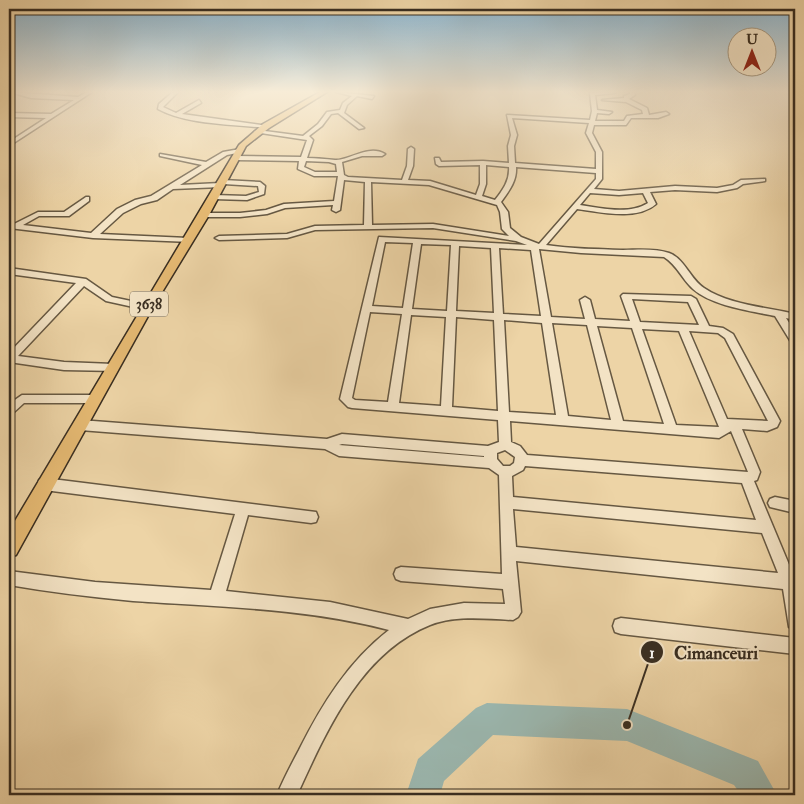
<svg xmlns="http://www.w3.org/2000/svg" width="804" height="804" font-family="'IM FELL Double Pica',serif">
	<rect width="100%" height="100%" fill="#edd4a6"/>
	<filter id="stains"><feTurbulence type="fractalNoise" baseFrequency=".004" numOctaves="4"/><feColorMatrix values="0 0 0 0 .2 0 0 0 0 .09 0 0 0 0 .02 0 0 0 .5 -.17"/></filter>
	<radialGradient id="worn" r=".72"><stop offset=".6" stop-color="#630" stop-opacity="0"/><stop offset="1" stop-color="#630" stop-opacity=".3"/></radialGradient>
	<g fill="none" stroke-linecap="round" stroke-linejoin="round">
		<path fill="#9bb7af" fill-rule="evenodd" d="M487,703L627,709L758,761L777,795H741L734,785L627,741L493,735L444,781L440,795H406L418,759L476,708Z"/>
		<defs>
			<g id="minor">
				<path d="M10,92L78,97L87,92H92L9,146V142L46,118L9,117V113L51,114L74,100L31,98Z"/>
				<path d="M173,92H178L163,107L176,113L199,100L201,103L182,114L269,126L266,128C233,124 187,125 158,109L159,104Z"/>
				<path d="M336,92L374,96L372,99L357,96L347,105L344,113L364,128L359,129L338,113L331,114L322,126L309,136L313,140L307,158C316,158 326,159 335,160C349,161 368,144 385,154L382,156H362L342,162L344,175L348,177L402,180L407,166L408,149L411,147L414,149L413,166L408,180L430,181L476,195L480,184V165L439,166L436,164L435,158H439L441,162L483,161L509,163L508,146L511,135L507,115L590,120L592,111L590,93L616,92L614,93L595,95L597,110L612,112L609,114L597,113L595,121H624L627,116L643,114L642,110L626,102L602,100L624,98V96L630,94V92H634L635,95L629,99L647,108L649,115L666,112L669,114L658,118H631L626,125H594L592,133L602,152V179L594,189L619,191L675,186L717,188L733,185L741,180L765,179V181L743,184L737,188L717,192L675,190L650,192L656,204C637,221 600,212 577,209L546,245C572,249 597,249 623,250C637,250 655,248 669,253C685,259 690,279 704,288C729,305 766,307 795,314V320L786,318L795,332V343L791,342L775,316C751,311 712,306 693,289C682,279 677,265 664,257L581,253L539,249L551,317L585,319L580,300L585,297L590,300L595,319L630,321L621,296L623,294L691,296L696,299L709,326L723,328L733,334L780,421L777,427L767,431L742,429L760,472L757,480L754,481L795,579V629L789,627L783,589L516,561L521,612L518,617L513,620C486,619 456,615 430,625C360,653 326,732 297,795H277C283,780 291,765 299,750C322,704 348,662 389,630C305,608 219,607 133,601C91,597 50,592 9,585V571L95,582L211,590L235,514L44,490L39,488L38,484L39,480L44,478L316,512L318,517L316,522L311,523L248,515L226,591L330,602L408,619L430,609L464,603L505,604L503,589L401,581L396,579L394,574L396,569L401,567L502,574L499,475L489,468L339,456L325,449L80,430L76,428L74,425L76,422L80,420L327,439L342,434L488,446L499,442L498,420L352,408L348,407L340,399L379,237L527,245L516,241L433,228L315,230L287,238L219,240L215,238L219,236L287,234L315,226L364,225L365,182L344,180L340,210L336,212L332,210L333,205L285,208L267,214L240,217H204L200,215L204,213H240L266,210L284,204L334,201L338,176H314L298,169L299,161L236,160L233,158L236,156L301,157L307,140L254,132L257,130L303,136L318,124L327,112L340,110L343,103L352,96ZM512,118L589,123L586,133L596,152V169L515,163L514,146L517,135ZM306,161L329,162L336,164L337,172H315L304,167ZM486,165L509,167C510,180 503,190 495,200L482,196L486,184ZM516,167L596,173V179L539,244L521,237L510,228L508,212L501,202C509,191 517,181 516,167ZM371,182L429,185L497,205L500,212L502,229L509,236L433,224L372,225ZM590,193L619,195L643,193L648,203C629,215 601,208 580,205ZM385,242L413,243L403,308L372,306ZM421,244L451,245L447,311L412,309ZM459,246L491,248L494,313L456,311ZM499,248L531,250L541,316L503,314ZM632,299L688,302L699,325L640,322ZM370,312L402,314L388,402L355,400L352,398ZM411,315L446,317L441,406L399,403ZM456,317L494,320L498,411L452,407ZM504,320L542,323L556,415L509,412ZM552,323L587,325L611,420L568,416ZM597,326L632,328L664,424L623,421ZM642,329L679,331L719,427L676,425ZM689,331L718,333L725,338L768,421L727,419ZM510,421L719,438L731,431L748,472L527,455L520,446L511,442ZM342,444L484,456V457L339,445ZM505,450L515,457L514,463L510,466H503L497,459V453ZM525,466L742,483L756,520L513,497L512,476L523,470ZM513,509L762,533L778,573L516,547Z"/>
				<path d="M240,149L243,151L242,152L227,155L180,185L220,183L223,180L260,182L265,186L264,194L247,200L214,199L210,197L214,195L246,196L259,192L258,186L224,184L221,187L173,189L157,200L141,204L123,213L100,234L188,238L192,240L191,242L93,238L9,228V224H14L38,212H64L86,197H89V201L69,216H39L23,225L91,233L117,209L135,200L151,196L202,165L160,156V154L206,162L223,152Z"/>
				<path d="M9,268L86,279L112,297L150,305L152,307L147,310L106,301L84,286L18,356L64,362L113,364L117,365L118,368L117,371L64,370L9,362V353L76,283L9,274Z"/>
				<path d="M22,395H94L98,396L100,399L98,402L94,403H24L13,413L9,414V404Z"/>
				<path d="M775,497L795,501V513L770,507L768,503L770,499Z"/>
				<path d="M621,618L795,638V654L621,634L615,632L613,626L615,620Z"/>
			</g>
			<path id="major" d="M320,92H327L269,128L246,146L209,215L153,307L16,555L9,557V531L239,145L263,124Z"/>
		</defs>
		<use href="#minor" stroke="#665842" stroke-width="3"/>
		<use href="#major" stroke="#392e21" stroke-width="3"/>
		<use href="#minor" fill="#f3e3c5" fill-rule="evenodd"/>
		<use href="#major" fill="#e6ba73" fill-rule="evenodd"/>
	</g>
	<linearGradient id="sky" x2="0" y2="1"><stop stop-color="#89b5d1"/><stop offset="0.45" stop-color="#f7ecd7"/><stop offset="1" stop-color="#f7ecd7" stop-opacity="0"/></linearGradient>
	<rect width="804" height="204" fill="url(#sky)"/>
	<g text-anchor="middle" stroke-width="4" stroke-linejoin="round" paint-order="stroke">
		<rect fill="#f3e3c5" stroke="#716452" stroke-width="1" x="130" y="291.5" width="38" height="25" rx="4"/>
		<g font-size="15" font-weight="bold" fill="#392e21">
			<text x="149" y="309">3638</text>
		</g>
	</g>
	<path fill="none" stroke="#392e21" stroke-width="2" d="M627 725L652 652"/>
	<g fill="#392e21" stroke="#f3e3c5" stroke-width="2">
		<circle cx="627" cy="725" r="5"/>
		<circle cx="652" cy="652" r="12"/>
	</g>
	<g font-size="15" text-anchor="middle" font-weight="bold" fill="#fff">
		<text x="652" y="658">1</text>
	</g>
	<g font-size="18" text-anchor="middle" font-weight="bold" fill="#392e21" stroke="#f3e3c5" stroke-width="4" stroke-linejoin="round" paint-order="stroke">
		<text x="716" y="659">Cimanceuri</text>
	</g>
	<rect width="804" height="804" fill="none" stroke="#edd4a6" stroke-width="30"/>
	<rect x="10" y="10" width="784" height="784" fill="none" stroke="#392e21" stroke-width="2.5"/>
	<rect x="15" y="15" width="774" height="774" fill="none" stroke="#392e21"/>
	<g transform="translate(752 52)"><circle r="24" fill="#f3e3c5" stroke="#a99b83"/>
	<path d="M0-4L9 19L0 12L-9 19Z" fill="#8f2418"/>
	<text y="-8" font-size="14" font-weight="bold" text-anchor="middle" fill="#392e21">U</text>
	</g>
	<rect width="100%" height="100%" filter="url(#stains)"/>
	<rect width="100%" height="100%" fill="url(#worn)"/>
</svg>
